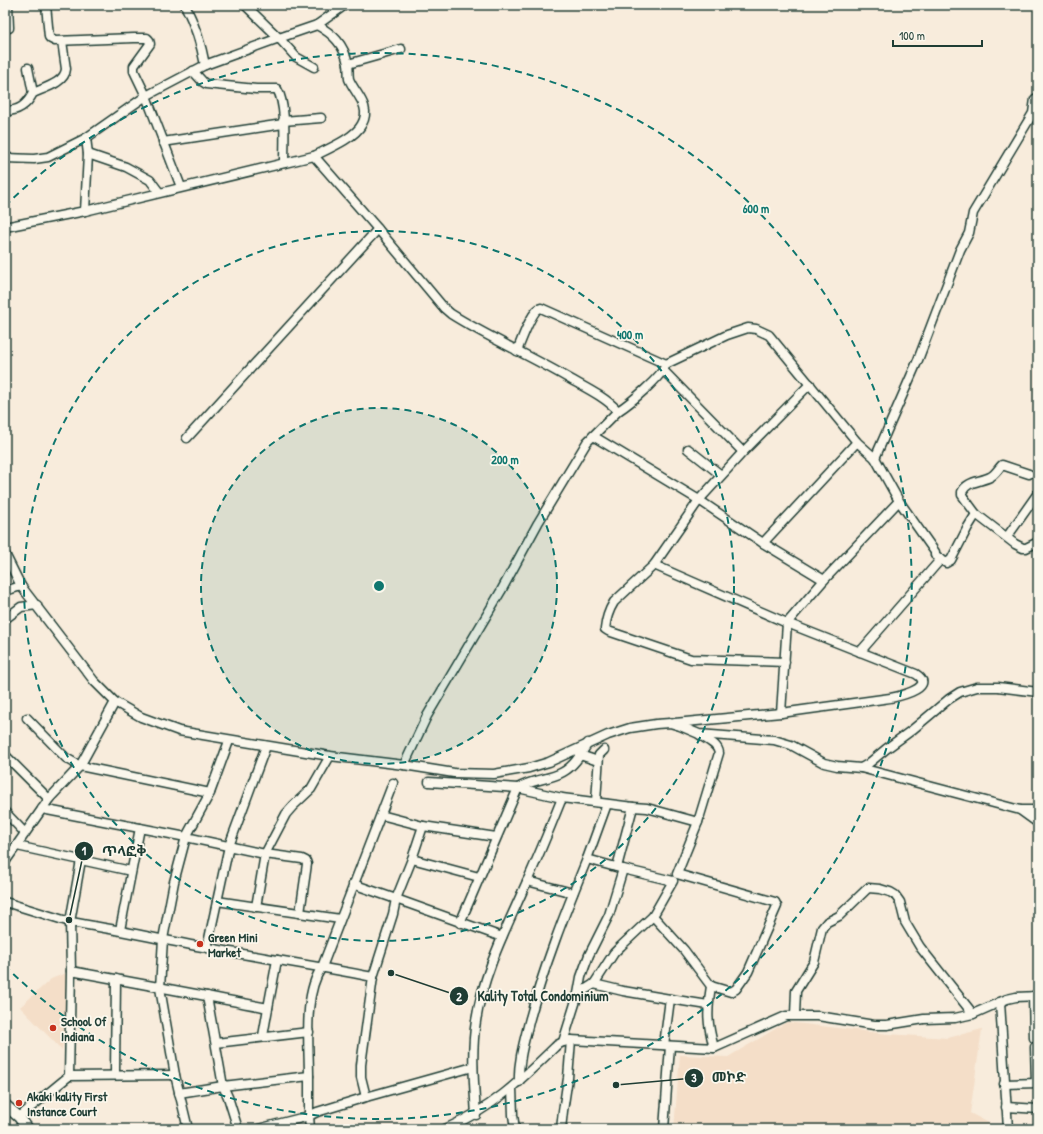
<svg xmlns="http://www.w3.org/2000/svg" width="1043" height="1134" font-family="'Patrick Hand','Noto Sans Ethiopic',sans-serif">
	<rect width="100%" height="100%" fill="#f8ecdc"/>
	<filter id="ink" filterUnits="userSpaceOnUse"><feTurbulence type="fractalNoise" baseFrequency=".025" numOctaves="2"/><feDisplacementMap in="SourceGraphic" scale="8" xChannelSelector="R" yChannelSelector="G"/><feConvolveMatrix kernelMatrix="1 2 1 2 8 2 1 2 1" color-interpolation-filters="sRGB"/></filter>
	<g filter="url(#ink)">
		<g fill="#f4dec8">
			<path d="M71,971L62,1050L20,1007L51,979Z"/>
			<path d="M787,1022L888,1034L948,1038L982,1029L970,1113L1000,1129H674L680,1055L728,1057Z"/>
		</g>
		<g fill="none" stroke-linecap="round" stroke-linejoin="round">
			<defs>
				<g id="minor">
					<path d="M8,5L9,28"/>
					<path d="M46,5L49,37L51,39L55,41L134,38H147L149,40L150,44L134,66V71L146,96L181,187"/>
					<path d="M185,5C195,25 201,43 205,65"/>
					<path d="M348,64L401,49"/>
					<path d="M314,67L296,57L279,38L317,25L345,5"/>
					<path d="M28,68L33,93"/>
					<path d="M193,71L203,82L206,84L256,89H277C287,105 284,144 284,163"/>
					<path d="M5,111C19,111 27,105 33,93C44,88 65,83 66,69L62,41"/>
					<path d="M283,121L321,118"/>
					<path d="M163,142L283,124"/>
					<path d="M88,154L126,167L150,180L159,192"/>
					<path d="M314,156C328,149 355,138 362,124C372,106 355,94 349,79C348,74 349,69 348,64C344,44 333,34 317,25"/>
					<path d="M5,158L34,159L48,157L86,138L146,96L205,65L279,38L245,5"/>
					<path d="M85,211L88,154L86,138"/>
					<path d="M5,227L85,211L314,156L378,229L444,308L451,314C489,338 531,356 570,379C586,388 605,397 618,411L587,442L538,523L501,591L427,716L404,765"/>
					<path d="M517,351C521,342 532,309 541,308L666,364"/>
					<path d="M663,370L743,452"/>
					<path d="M618,411C629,404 663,376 666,364L727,335L748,328L756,329L769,335L857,442L875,458L899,501L935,552V555L941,559L860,652"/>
					<path d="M593,436L699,500L763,543L824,580"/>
					<path d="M187,438L378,229"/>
					<path d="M688,449L721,475"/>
					<path d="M875,458L918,360L960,250L969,233L973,213L1033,113L1035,99L1038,97"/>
					<path d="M1029,474L1002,465C998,469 995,475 990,477C980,482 967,481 962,492V495L976,514L1015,544L1023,548H1026L1038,542"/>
					<path d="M1007,537L1038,493"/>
					<path d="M763,543L857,442"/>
					<path d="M5,554L21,586L94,681L115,702L141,717L179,731L330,756L404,765L454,773L494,774L529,768L549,762L608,735L630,728L656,724L670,723L680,726L699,734L774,740L791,745L824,763L837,766L861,768L868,764L886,749L912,730L949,699L960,692L977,687H998L1038,692"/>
					<path d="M941,559L946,563L951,560L968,527L976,514"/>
					<path d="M654,565L787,623L916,674C939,689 892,698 883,699L781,713L675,723"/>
					<path d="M5,591L21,586"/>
					<path d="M5,619L21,607L37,605"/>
					<path d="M785,662L691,659L608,631L605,629C606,619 609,610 614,602L654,565L699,500L743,452L810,384"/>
					<path d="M781,713L787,623L824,580L899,501"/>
					<path d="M27,718L66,758L80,766L210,793"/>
					<path d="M700,735C707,740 718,744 719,753L698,822L677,874L775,902L777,906L748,972L736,989L731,992L711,986"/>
					<path d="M5,755L49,799"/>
					<path d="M580,755L598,761"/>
					<path d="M861,768L1020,810H1038"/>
					<path d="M429,782L518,788L562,798L633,807L617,867"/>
					<path d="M596,802L599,755L604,750"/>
					<path d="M633,807L647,808L698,822"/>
					<path d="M42,809L186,837L265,854L286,814L293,806L311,789L330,756"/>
					<path d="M1020,810L1038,823"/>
					<path d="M5,812L25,833"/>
					<path d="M381,815L423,826L496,837"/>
					<path d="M17,846L131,871"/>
					<path d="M412,859L479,877"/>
					<path d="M587,859L607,804"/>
					<path d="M5,862L49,799L80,766L115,702"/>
					<path d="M527,881L573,893"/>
					<path d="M353,884L396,899L412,859L423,826"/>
					<path d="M217,901L340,919"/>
					<path d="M5,902L70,922L81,860"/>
					<path d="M256,907L265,854L302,859L306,861L307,864L300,913"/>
					<path d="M653,916L684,950L711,986C707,1012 707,1022 714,1048"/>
					<path d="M460,923L518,788C532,779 549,780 563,772C574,766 581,754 588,743"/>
					<path d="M120,930L140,828"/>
					<path d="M207,948L229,846L266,746"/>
					<path d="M71,971C137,983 203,995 268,1008L277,960"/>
					<path d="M373,977L393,914L396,899L502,937"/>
					<path d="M594,984L623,991L670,999L664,1045"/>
					<path d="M578,994L594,984L614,953L621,946L653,916L673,881L623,869"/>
					<path d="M207,996L223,1086L228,1097L238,1129"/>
					<path d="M1033,996L1034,1038"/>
					<path d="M670,999L708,1005"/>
					<path d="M1000,1002L1008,1129"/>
					<path d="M795,1015L796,991L814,962L822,928L827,922L839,916L868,888L880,889L890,892L895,895L900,902L905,922L920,947L973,1014"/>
					<path d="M263,1036L268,1008"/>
					<path d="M216,1043L309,1032"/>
					<path d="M1035,1047L1036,1083"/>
					<path d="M115,1074L116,979"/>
					<path d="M69,1076L175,1075"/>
					<path d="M519,1082C518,1062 524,1042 529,1022C544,966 565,913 587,859L623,869L609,915L589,955L581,977L578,994L563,1042"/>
					<path d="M1004,1084L1038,1083"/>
					<path d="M512,1088L513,1115L515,1129"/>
					<path d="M179,1093L223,1086L309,1076"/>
					<path d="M1006,1107L1038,1109"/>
					<path d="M476,1115C474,1083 471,1052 476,1021C483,974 505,931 524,888C538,858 550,828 562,798"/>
					<path d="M19,1117L69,1076L71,971L70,922C116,929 162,940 208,948C263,958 318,966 373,977L361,1065V1077L366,1097"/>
					<path d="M188,1129L175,1075L160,988L163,939L174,882L186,837L210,793L229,741"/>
					<path d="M258,1129L309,1116L317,1112L366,1097L473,1067"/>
					<path d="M310,1129L309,1116C309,1103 309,1089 309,1076C309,1043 303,994 322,967L393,783"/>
					<path d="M445,1129C493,1108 520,1081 557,1045L563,1042L571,1040L714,1048L786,1016H818L874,1025H887L924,1019L955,1018L973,1014L1007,999L1016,997L1038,996"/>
					<path d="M561,1129L563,1111L568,1078L571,1040"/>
					<path d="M664,1129L670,1046"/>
				</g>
				<path id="major" d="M5,1105L19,1117L28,1129"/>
			</defs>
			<use href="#minor" stroke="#1f3d34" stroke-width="11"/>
			<use href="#major" stroke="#1f3d34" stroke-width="13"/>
			<use href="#minor" stroke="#fbf7ec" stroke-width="8"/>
			<use href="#major" stroke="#fbf7ec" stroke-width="10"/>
		</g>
	</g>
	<circle cx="379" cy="586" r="178" fill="#0f766e" fill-opacity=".12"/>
	<g fill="none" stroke="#0f766e" stroke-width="2" stroke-dasharray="7 5">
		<circle cx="379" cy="586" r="178"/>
		<circle cx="379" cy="586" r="355"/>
		<path d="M5 206A533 533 0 1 1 5 966"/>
	</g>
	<g fill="#c8321e" stroke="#fbf7ec" stroke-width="1.5">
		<circle cx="200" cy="944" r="4"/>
		<circle cx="53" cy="1028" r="4"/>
		<circle cx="19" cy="1103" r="4"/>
	</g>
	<g text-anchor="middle" stroke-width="3.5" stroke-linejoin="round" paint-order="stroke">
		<g font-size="13" font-weight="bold" fill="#1f3d34" stroke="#fbf7ec" text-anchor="start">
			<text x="208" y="942">Green Mini<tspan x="208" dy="15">Market</tspan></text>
			<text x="61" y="1026">School Of<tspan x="61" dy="15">Indiana</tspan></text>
			<text x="27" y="1101">Akaki kality First<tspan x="27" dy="15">Instance Court</tspan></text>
		</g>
	</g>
	<circle cx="379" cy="586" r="6" fill="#0f766e" stroke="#fbf7ec" stroke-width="2"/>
	<g font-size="12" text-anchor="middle" font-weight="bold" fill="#0f766e" stroke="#fbf7ec" stroke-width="3.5" stroke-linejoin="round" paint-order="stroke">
		<text x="756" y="213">600 m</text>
		<text x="630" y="339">400 m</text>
		<text x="505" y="464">200 m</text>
	</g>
	<path fill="none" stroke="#1f3d34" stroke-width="1.5" d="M69 920L84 851M391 973L459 996M616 1085L694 1078"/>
	<g fill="#1f3d34" stroke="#fbf7ec" stroke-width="1.5">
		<circle cx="69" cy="920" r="4"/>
		<circle cx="391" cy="973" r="4"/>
		<circle cx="616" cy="1085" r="4"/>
		<circle cx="84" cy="851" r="10"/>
		<circle cx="459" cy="996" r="10"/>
		<circle cx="694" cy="1078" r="10"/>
	</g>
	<g font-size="12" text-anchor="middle" font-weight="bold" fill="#fff">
		<text x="84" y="855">1</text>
		<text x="459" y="1001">2</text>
		<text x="694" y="1082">3</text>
	</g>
	<g font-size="14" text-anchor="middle" font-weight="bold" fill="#1f3d34" stroke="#fbf7ec" stroke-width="3.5" stroke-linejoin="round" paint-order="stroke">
		<text x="124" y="856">ጥላፎቅ</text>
		<text x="543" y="1001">Kality Total Condominium</text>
		<text x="729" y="1082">መኮድ</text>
	</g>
	<rect width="1043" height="1134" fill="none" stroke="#fbf7ec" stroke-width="20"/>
	<rect x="10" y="10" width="1023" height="1114" fill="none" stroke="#1f3d34" stroke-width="1.5" filter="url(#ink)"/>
	<path d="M893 40v6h89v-6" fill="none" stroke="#1f3d34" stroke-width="2"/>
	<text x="899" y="40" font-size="12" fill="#1f3d34" stroke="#fbf7ec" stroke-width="3" paint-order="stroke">100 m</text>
</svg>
